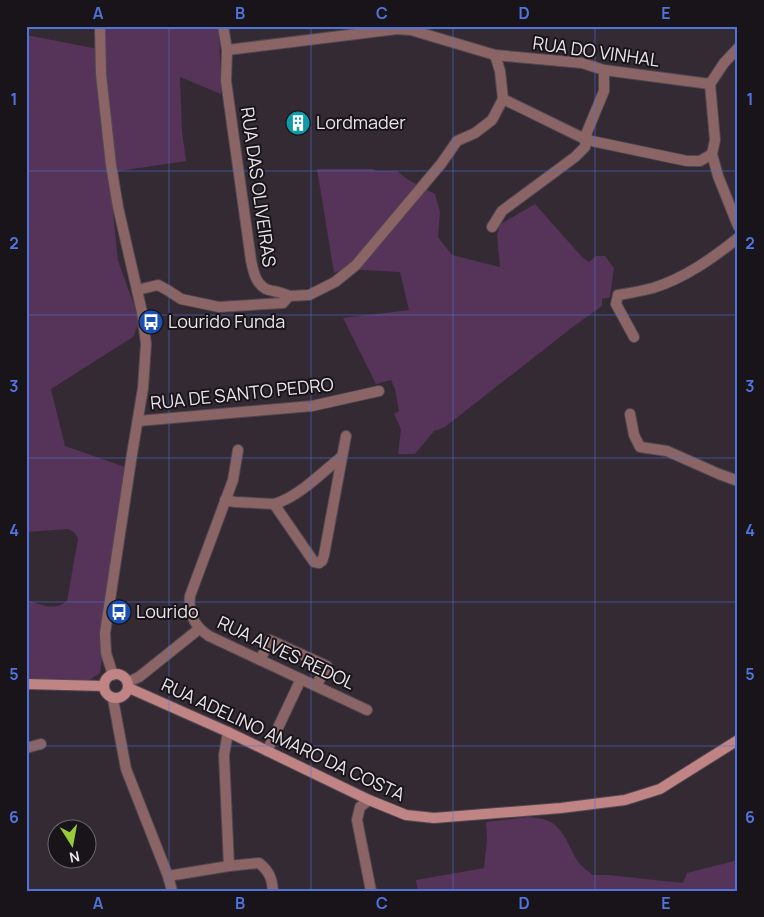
<svg xmlns="http://www.w3.org/2000/svg" width="764" height="917" font-family="Manrope,sans-serif">
	<rect width="100%" height="100%" fill="#342a34"/>
	<g fill="#563358">
		<path d="M105,26H219L221,94L180,77L182,132L186,161L119,171L110,183L118,261L140,321L133,337L51,389L65,446L125,467L100,673L88,681H26V600C40,604 55,612 67,601L78,539L74,532L68,529L26,532V35L93,48L104,47Z"/>
		<path d="M317,169H373L376,171H397L407,179L435,194L440,212L438,237L452,255L500,267L497,236L499,225L535,204L583,258L589,262L596,256H605L614,268L610,297L602,299V306L574,326L445,427L434,431L415,454H398L401,429L394,414L399,411L395,389L391,380L376,384L343,318L409,310L400,272L343,269L334,273Z"/>
		<path d="M528,817C535,818 544,818 551,822C567,832 570,853 581,865C584,868 589,872 593,875H608L683,883L687,873L738,860V891H418L416,880L484,868L487,840L486,822Z"/>
	</g>
	<g fill="none" stroke-linecap="round" stroke-linejoin="round">
		<defs>
			<g id="street">
				<path d="M100,26L101,74L111,165L118,207L142,312L146,344L143,388L132,454L105,633L106,653L113,675"/>
				<path d="M227,50L397,29L411,30L495,55L582,63L604,70L710,84L724,63L738,48"/>
				<path d="M710,84L715,140L712,154L718,176L738,226"/>
				<path d="M503,99L587,140L687,161H700L712,154"/>
				<path d="M492,227L502,211L575,157L585,147L587,132L604,91V70"/>
				<path d="M137,290L158,285L169,291L181,299L219,307L283,303L289,296C282,292 270,291 266,289C255,283 253,270 251,260L226,81L227,50L223,26"/>
				<path d="M289,296L309,295L335,282L356,265L441,164L457,141L475,133L492,120L503,99L500,71L495,55"/>
				<path d="M634,337L616,304L618,295C630,293 642,291 653,288C685,278 713,258 738,238"/>
				<path d="M630,414L634,435L640,447L667,451L719,474L738,481"/>
				<path d="M138,421L312,406L379,391"/>
				<path d="M238,450L233,480L190,596C188,614 194,626 209,636L367,710"/>
				<path d="M225,500L235,502L274,504C297,498 323,472 341,457"/>
				<path d="M274,504L314,562L319,563L322,561L324,555L346,436"/>
				<path d="M260,660L270,640L327,666L316,686"/>
				<path d="M128,682L139,677L199,629"/>
				<path d="M113,699L126,769L168,876L172,891"/>
				<path d="M228,732L224,755L229,866"/>
				<path d="M26,748L41,744"/>
				<path d="M267,751L301,679"/>
				<path d="M369,800L360,807L357,820L371,891"/>
				<path d="M168,876L229,866L259,863C269,871 272,878 273,891"/>
			</g>
			<g id="secondary">
				<circle cx="116" cy="686" r="12"/>
				<path d="M26,684L104,686"/>
				<path d="M129,688L228,732L369,800L406,815L434,818L561,808L625,800L660,789L738,740"/>
			</g>
		</defs>
		<use href="#street" stroke="#514851" stroke-width="12"/>
		<use href="#secondary" stroke="#514851" stroke-width="12"/>
		<use href="#street" stroke="#8b6565" stroke-width="10"/>
		<use href="#secondary" stroke="#bf8483" stroke-width="10"/>
	</g>
	<path fill="none" stroke="#5074dd" stroke-width="1" stroke-opacity="0.55" d="M169,26V891M311,26V891M453,26V891M595,26V891M26,171H738M26,315H738M26,458H738M26,602H738M26,746H738"/>
	<defs>
		<symbol id="building-disc" viewBox="-11 -11 22 22"><circle r="9.5" fill="#0f9aa8" stroke="#191419"/><path d="M-4-6H4V6H1V3H-1V6H-4ZM-2.5-4.3h1.7v1.8h-1.7ZM.8-4.3h1.7v1.8H.8ZM-2.5-1h1.7V.8h-1.7ZM.8-1h1.7V.8H.8Z" fill="#fff"/></symbol>
		<symbol id="bus-disc" viewBox="-11 -11 22 22"><circle r="9.5" fill="#1a4fb4" stroke="#191419"/><path d="M-5-6H5V4H4V6H2V4H-2V6H-4V4H-5ZM-3.5-4V0h7V-4ZM-3.5 1.2v1.5H-2V1.2ZM2 1.2v1.5H3.5V1.2Z" fill="#fff"/></symbol>
	</defs>
	<g fill-rule="evenodd">
		<use href="#building-disc" x="284" y="109" width="28" height="28"/>
		<use href="#bus-disc" x="137" y="308" width="28" height="28"/>
		<use href="#bus-disc" x="105" y="598" width="28" height="28"/>
	</g>
	<g text-anchor="middle" stroke-width="4" stroke-linejoin="round" paint-order="stroke">
		<g font-size="18" fill="#eae4eb" stroke="#191419">
			<text transform="translate(596 52) rotate(8)" y="6">RUA DO VINHAL</text>
			<text transform="translate(258 187) rotate(82)" y="6">RUA DAS OLIVEIRAS</text>
			<text transform="translate(242 394) rotate(-6)" y="6">RUA DE SANTO PEDRO</text>
			<text transform="translate(286 653) rotate(25)" y="6">RUA ALVES REDOL</text>
			<text transform="translate(283 740) rotate(25)" y="6">RUA ADELINO AMARO DA COSTA</text>
		</g>
		<g font-size="18" fill="#eae4eb" stroke="#191419" text-anchor="start">
			<text x="316" y="129">Lordmader</text>
			<text x="168" y="328">Lourido Funda</text>
			<text x="136" y="618">Lourido</text>
		</g>
	</g>
	<rect width="764" height="917" fill="none" stroke="#191419" stroke-width="55"/>
	<g transform="translate(72 844) rotate(169)"><circle r="24" fill="#191419" stroke="#6d676d"/>
	<path d="M0-4L9 19L0 12L-9 19Z" fill="#97cc38"/>
	<text y="-8" font-size="14" font-weight="bold" text-anchor="middle" fill="#eae4eb">N</text>
	</g>
	<rect x="28" y="28" width="708" height="862" fill="none" stroke="#5074dd" stroke-width="2"/>
	<g font-size="16" text-anchor="middle" font-weight="bold" fill="#5074dd">
		<text x="98" y="19">A</text>
		<text x="240" y="19">B</text>
		<text x="382" y="19">C</text>
		<text x="524" y="19">D</text>
		<text x="666" y="19">E</text>
		<text x="14" y="105">1</text>
		<text x="750" y="105">1</text>
		<text x="14" y="249">2</text>
		<text x="750" y="249">2</text>
		<text x="14" y="392">3</text>
		<text x="750" y="392">3</text>
		<text x="14" y="536">4</text>
		<text x="750" y="536">4</text>
		<text x="14" y="680">5</text>
		<text x="750" y="680">5</text>
		<text x="14" y="823">6</text>
		<text x="750" y="823">6</text>
		<text x="98" y="909">A</text>
		<text x="240" y="909">B</text>
		<text x="382" y="909">C</text>
		<text x="524" y="909">D</text>
		<text x="666" y="909">E</text>
	</g>
</svg>
